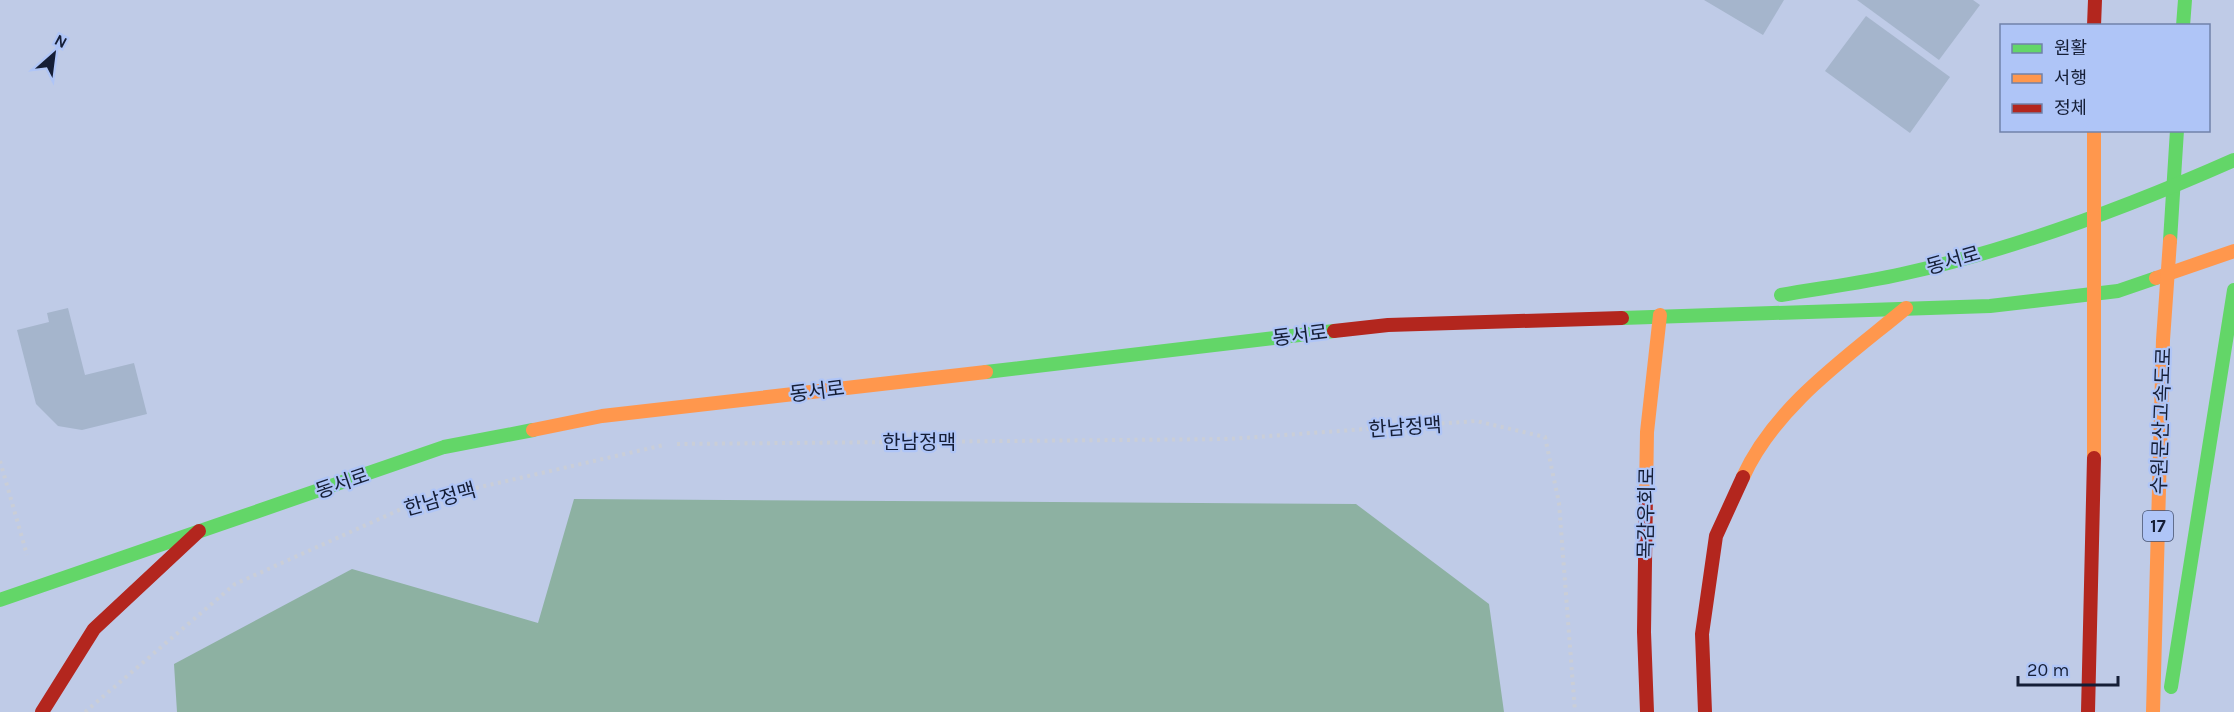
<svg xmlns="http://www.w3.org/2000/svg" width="2234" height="712" font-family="Karla,'Noto Sans KR',sans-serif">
	<rect width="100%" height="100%" fill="#bfcbe7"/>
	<path fill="#8db1a2" d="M574,499L1356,504L1489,604L1504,712H177L174,664L352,569L538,623Z"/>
	<g fill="#a5b5cc">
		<path d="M1704,0H1784L1763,35Z"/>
		<path d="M1857,0H1973L1980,5L1939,60Z"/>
		<path d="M1866,16L1950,77L1910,133L1825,71Z"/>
		<path d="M68,308L85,375L134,363L147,414L82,430L58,426L36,404L17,330L49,322L47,313Z"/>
	</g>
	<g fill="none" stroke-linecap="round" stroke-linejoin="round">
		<g stroke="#caced7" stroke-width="4" stroke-dasharray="3 4.5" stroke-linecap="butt">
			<path d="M677,444L1229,439L1476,421L1545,437L1559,503L1575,712"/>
			<path d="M0,461L27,555"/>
			<path d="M85,712L235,584L419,501L664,445"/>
		</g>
		<g stroke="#63d668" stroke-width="14">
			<path d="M2183,26L2185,0"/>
			<path d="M2170,241L2177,130"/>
			<path d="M1781,295C1821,288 1862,283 1902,274C2017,249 2128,207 2234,160"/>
			<path d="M1622,318L1990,306L2118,291L2156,278"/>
			<path d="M986,372L1334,331"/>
			<path d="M0,600L444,447L533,430"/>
			<path d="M2171,687L2234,290"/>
		</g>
		<g stroke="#ff974d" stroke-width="14">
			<path d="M2156,278L2234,251"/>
			<path d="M533,430L602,416L986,372"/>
			<path d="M2094,458V130"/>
			<path d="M1743,477C1775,406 1847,357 1906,308"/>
			<path d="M1646,494L1647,432L1660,315"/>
			<path d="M2153,712L2163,340L2170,241"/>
		</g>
		<g stroke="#b3261e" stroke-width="14">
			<path d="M2094,26L2095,0"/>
			<path d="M1334,331L1388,325L1622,318"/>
			<path d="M1646,494L1644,632L1647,712"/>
			<path d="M42,712L94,629L199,531"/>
			<path d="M1705,712L1702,634L1716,536L1743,477"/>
			<path d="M2088,712L2094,458"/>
		</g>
	</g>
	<g text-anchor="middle" stroke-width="4.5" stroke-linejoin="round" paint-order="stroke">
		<rect fill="#afc5f7" stroke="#435070" stroke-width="1.5" x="2143" y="511" width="30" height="30" rx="4.5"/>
		<g font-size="18" font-weight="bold" fill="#151e36">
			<text x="2158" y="532">17</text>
		</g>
		<g font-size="20" fill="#151e36" stroke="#afc5f7">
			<text transform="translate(1953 260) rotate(-16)" y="7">동서로</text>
			<text transform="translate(1300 335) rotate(-7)" y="7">동서로</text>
			<text transform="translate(817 391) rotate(-7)" y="7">동서로</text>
			<text transform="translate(2161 421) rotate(-88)" y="7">수원문산고속도로</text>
			<text transform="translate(1405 427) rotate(-4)" y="7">한남정맥</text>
			<text x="919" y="449">한남정맥</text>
			<text transform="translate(342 483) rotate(-19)" y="7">동서로</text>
			<text transform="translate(440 499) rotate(-16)" y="7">한남정맥</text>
			<text transform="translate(1646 513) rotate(-89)" y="7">목감우회로</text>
		</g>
	</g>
	<rect x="2000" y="24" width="210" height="108" fill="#afc5f7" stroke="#7182aa" stroke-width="1.5"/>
	<rect x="2012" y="44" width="30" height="9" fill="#63d668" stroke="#7182aa" stroke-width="1.5"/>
	<text x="2054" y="54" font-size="18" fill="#151e36">원활</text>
	<rect x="2012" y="74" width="30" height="9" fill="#ff974d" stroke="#7182aa" stroke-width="1.5"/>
	<text x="2054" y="84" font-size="18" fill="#151e36">서행</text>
	<rect x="2012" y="104" width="30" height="9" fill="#b3261e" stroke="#7182aa" stroke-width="1.5"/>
	<text x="2054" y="114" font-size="18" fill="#151e36">정체</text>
	<g transform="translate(54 54) rotate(28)" stroke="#afc5f7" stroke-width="4.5" paint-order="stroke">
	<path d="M0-4.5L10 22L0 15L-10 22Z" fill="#151e36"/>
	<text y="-9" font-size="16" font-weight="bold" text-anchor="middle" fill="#151e36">N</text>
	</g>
	<path d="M2018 676v9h100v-9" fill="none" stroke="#151e36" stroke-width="3"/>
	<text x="2027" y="676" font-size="18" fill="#151e36" stroke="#afc5f7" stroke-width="4.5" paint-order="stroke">20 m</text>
</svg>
